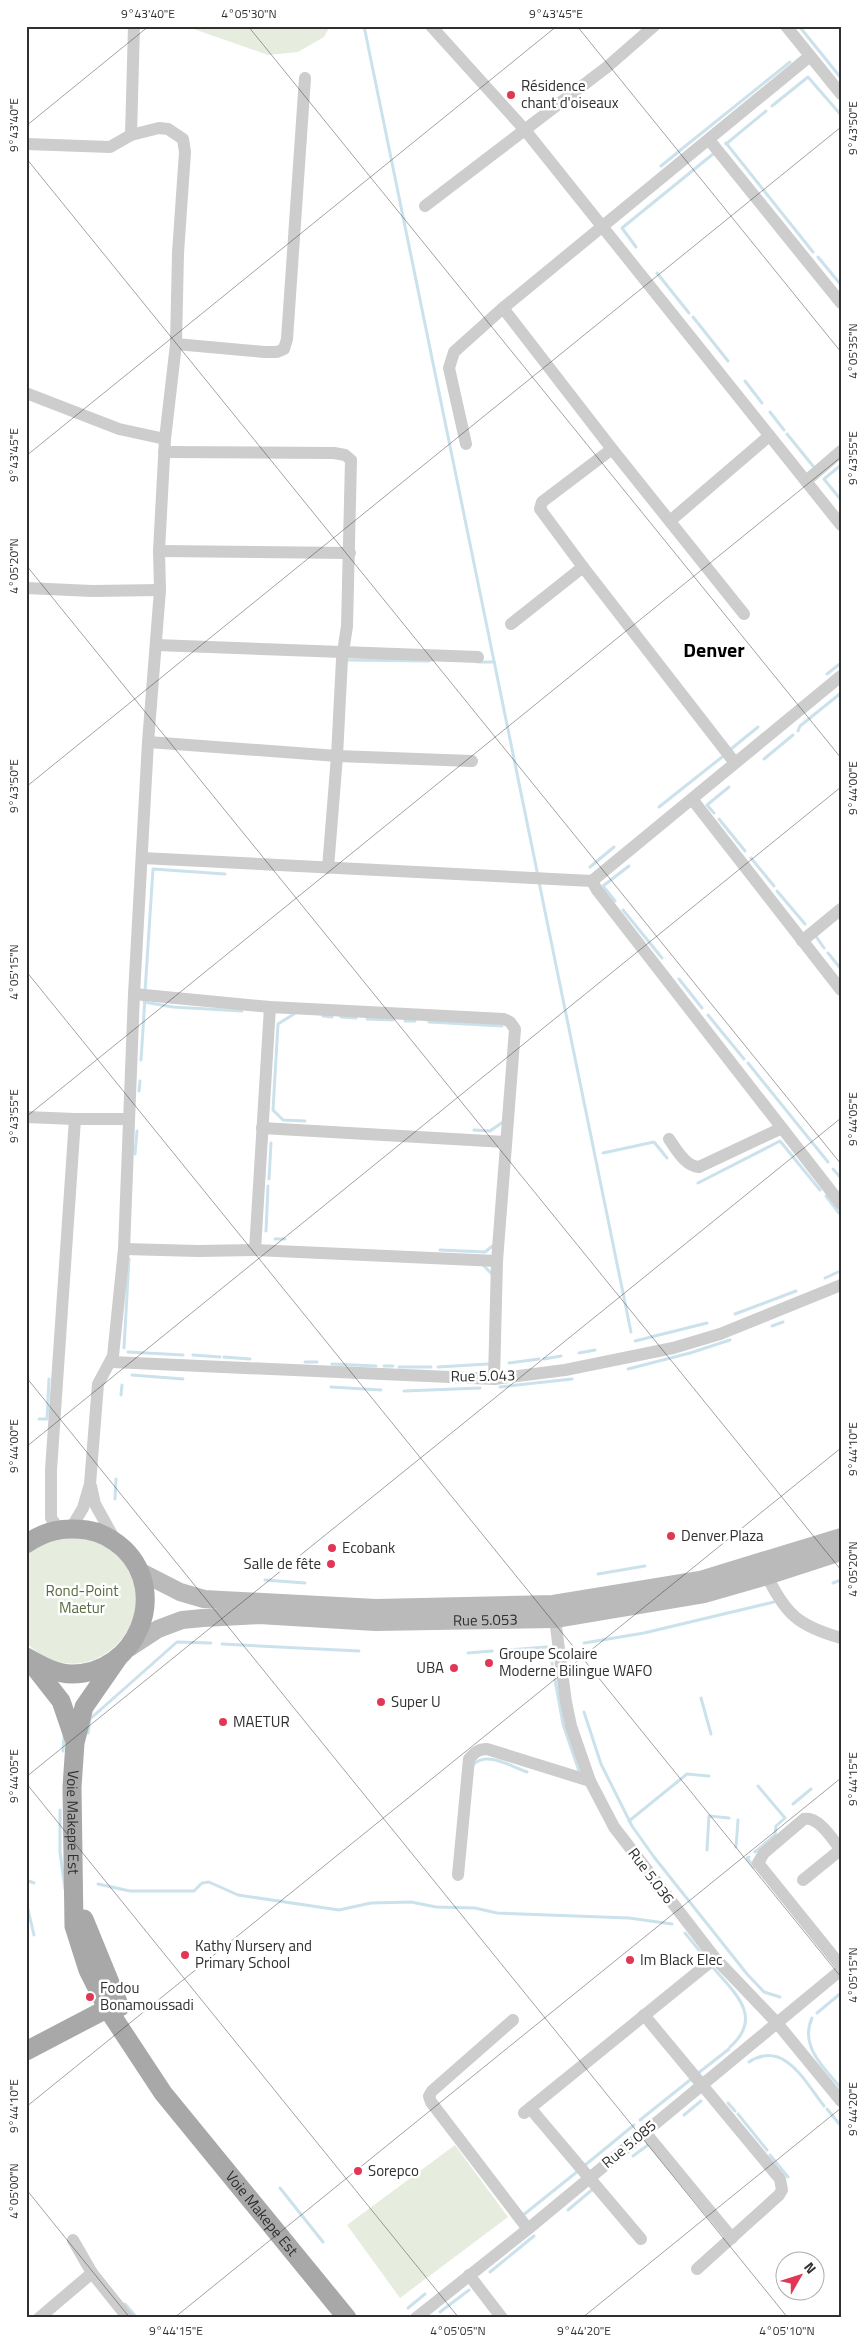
<svg xmlns="http://www.w3.org/2000/svg" width="867" height="2344" font-family="'Titillium Web',sans-serif">
	<rect width="100%" height="100%" fill="#fff"/>
	<g fill="#e7edde">
		<path d="M185,26H330L324,37L298,52L268,55Z"/>
		<path d="M81,1535C88,1538 96,1539 102,1543C186,1590 101,1712 26,1643V1555C43,1540 58,1536 81,1535Z"/>
		<path d="M455,2145L508,2217L400,2298L347,2225Z"/>
	</g>
	<g fill="none" stroke-linecap="round" stroke-linejoin="round">
		<g stroke="#cbe2ec" stroke-width="3">
			<path d="M364,26L538,876"/>
			<path d="M799,26L841,78"/>
			<path d="M772,106L808,77L841,115"/>
			<path d="M726,143L813,252"/>
			<path d="M726,144L766,111"/>
			<path d="M678,152L790,62"/>
			<path d="M661,166L677,153"/>
			<path d="M636,247L622,228L713,154"/>
			<path d="M818,257L841,285"/>
			<path d="M657,273L689,313"/>
			<path d="M693,317L728,361"/>
			<path d="M745,381L762,403"/>
			<path d="M770,412L784,430"/>
			<path d="M787,434L813,466"/>
			<path d="M841,465L824,479L841,500"/>
			<path d="M345,660L429,661"/>
			<path d="M478,662H494"/>
			<path d="M827,674L841,663"/>
			<path d="M798,731L800,726L841,693"/>
			<path d="M731,749L758,727"/>
			<path d="M764,759L793,735"/>
			<path d="M659,807L722,757"/>
			<path d="M714,813L707,805L729,787"/>
			<path d="M719,819L745,851"/>
			<path d="M751,858L774,886"/>
			<path d="M590,867L614,847"/>
			<path d="M539,882L631,1332"/>
			<path d="M777,891L805,924"/>
			<path d="M615,901L603,886L629,866"/>
			<path d="M623,910L662,958"/>
			<path d="M815,935L824,948"/>
			<path d="M828,953L841,969"/>
			<path d="M679,979L702,1008"/>
			<path d="M145,992L153,869L225,874"/>
			<path d="M144,1002L173,1007L242,1011"/>
			<path d="M294,1014L278,1024L273,1110L283,1120L305,1121"/>
			<path d="M708,1015L744,1059"/>
			<path d="M323,1016L332,1017"/>
			<path d="M341,1017L356,1018"/>
			<path d="M367,1019L393,1020"/>
			<path d="M405,1021H415"/>
			<path d="M429,1022L502,1026"/>
			<path d="M141,1060L145,998"/>
			<path d="M748,1063L828,1162"/>
			<path d="M139,1091L140,1081"/>
			<path d="M474,1130L490,1131L503,1122"/>
			<path d="M603,1153L654,1142L667,1158"/>
			<path d="M135,1154L137,1131"/>
			<path d="M833,1169L841,1178"/>
			<path d="M269,1179L271,1143"/>
			<path d="M698,1183L780,1141L820,1190"/>
			<path d="M826,1196L839,1213"/>
			<path d="M266,1231L268,1186"/>
			<path d="M275,1239H285"/>
			<path d="M440,1250L485,1252L495,1244"/>
			<path d="M484,1266L493,1275"/>
			<path d="M825,1278L838,1272"/>
			<path d="M735,1314L796,1291"/>
			<path d="M772,1326L783,1322"/>
			<path d="M635,1341L707,1323"/>
			<path d="M124,1348L129,1259"/>
			<path d="M128,1352L183,1355"/>
			<path d="M579,1353L595,1350"/>
			<path d="M193,1355L220,1357"/>
			<path d="M224,1357L250,1359"/>
			<path d="M544,1359L561,1356"/>
			<path d="M305,1362H317"/>
			<path d="M509,1363L539,1359"/>
			<path d="M332,1364L376,1366"/>
			<path d="M384,1366H393"/>
			<path d="M399,1367H431"/>
			<path d="M438,1367L488,1364"/>
			<path d="M628,1369L690,1353L730,1340"/>
			<path d="M132,1375L183,1379"/>
			<path d="M331,1387L381,1390"/>
			<path d="M500,1387L572,1379"/>
			<path d="M404,1391L480,1388"/>
			<path d="M121,1395L122,1385"/>
			<path d="M39,1419H47L49,1379"/>
			<path d="M115,1499L116,1479"/>
			<path d="M598,1574L645,1566"/>
			<path d="M265,1580L305,1583"/>
			<path d="M833,1583L841,1580"/>
			<path d="M584,1643L644,1633L774,1602"/>
			<path d="M222,1644L359,1651"/>
			<path d="M507,1650L547,1647"/>
			<path d="M468,1653L492,1651"/>
			<path d="M552,1663L563,1724L580,1774"/>
			<path d="M701,1698L711,1734"/>
			<path d="M584,1712L601,1764L632,1826L654,1857L747,1974L764,1992L780,1997"/>
			<path d="M88,1733L90,1719L177,1642L211,1643"/>
			<path d="M63,1751L64,1736"/>
			<path d="M473,1765C486,1750 512,1767 527,1772"/>
			<path d="M793,1804L811,1789"/>
			<path d="M60,1810V1852L65,1889"/>
			<path d="M629,1821L687,1774L709,1776"/>
			<path d="M736,1847L738,1820"/>
			<path d="M707,1850L709,1816L729,1818"/>
			<path d="M755,1852L775,1835L776,1826L785,1818L758,1786"/>
			<path d="M749,1857L747,1858L754,1867"/>
			<path d="M26,1880L34,1883"/>
			<path d="M98,1884L130,1891H194L202,1883L209,1882L238,1895L339,1910L371,1903L411,1902L436,1907L475,1908L497,1913L629,1918L672,1924"/>
			<path d="M26,1901L34,1935"/>
			<path d="M685,1933L707,1960"/>
			<path d="M711,1965C733,1992 765,2016 730,2047"/>
			<path d="M817,2013L841,1993"/>
			<path d="M812,2018C799,2046 825,2069 841,2088"/>
			<path d="M749,2062C784,2039 805,2082 824,2106"/>
			<path d="M697,2074L729,2049"/>
			<path d="M728,2103L735,2111"/>
			<path d="M827,2109L841,2126"/>
			<path d="M738,2114L767,2150"/>
			<path d="M684,2115L701,2101"/>
			<path d="M640,2120L690,2080"/>
			<path d="M770,2155L788,2177"/>
			<path d="M633,2156L648,2145"/>
			<path d="M584,2166L634,2125"/>
			<path d="M280,2188L323,2242"/>
			<path d="M568,2210L593,2189"/>
			<path d="M522,2216L578,2171"/>
			<path d="M490,2272L534,2236"/>
			<path d="M125,2304L137,2318"/>
			<path d="M408,2308L425,2294"/>
			<path d="M440,2312L469,2290"/>
		</g>
		<g stroke="#cdcdcd" stroke-width="12">
			<path d="M431,26L525,130L841,525"/>
			<path d="M786,26L841,94"/>
			<path d="M131,135L134,26"/>
			<path d="M710,141L841,303"/>
			<path d="M26,144L110,147L131,135L159,128L168,129L183,139L185,152L178,253L176,344L165,439L159,551L160,590L148,742L134,994L124,1249L113,1356L98,1384L90,1484L83,1508L71,1528"/>
			<path d="M425,206L607,67L654,26"/>
			<path d="M503,308L612,449L744,614"/>
			<path d="M176,344L264,352H277L284,349L287,339L305,78"/>
			<path d="M26,393L119,429L165,439"/>
			<path d="M466,444L449,368L454,352L503,308L810,56"/>
			<path d="M612,449L542,502L540,509L583,567L735,763"/>
			<path d="M164,452L334,453L345,455L351,460L347,626L342,659L337,756L328,868"/>
			<path d="M806,481L841,451"/>
			<path d="M670,521L769,436"/>
			<path d="M159,551L350,553"/>
			<path d="M26,588L92,591L160,590"/>
			<path d="M511,624L583,567"/>
			<path d="M156,645L478,657"/>
			<path d="M148,742L337,756L472,761"/>
			<path d="M692,799L841,990"/>
			<path d="M142,858L592,881L841,676"/>
			<path d="M592,881L597,890L841,1204"/>
			<path d="M802,941L841,909"/>
			<path d="M134,994L270,1007L504,1019L510,1022L515,1029L497,1261L494,1379"/>
			<path d="M26,1117L75,1119L51,1470V1518L59,1529"/>
			<path d="M75,1119H129"/>
			<path d="M262,1128L505,1142"/>
			<path d="M669,1139C677,1150 685,1166 699,1167L782,1128"/>
			<path d="M124,1249L198,1251L255,1250L497,1261"/>
			<path d="M255,1250L270,1007"/>
			<path d="M112,1362L494,1379L565,1370L673,1348L720,1334L841,1285"/>
			<path d="M91,1486L95,1504L115,1540"/>
			<path d="M767,1576C786,1615 799,1626 841,1638"/>
			<path d="M554,1612L566,1702L571,1726L590,1781L614,1827L715,1958L777,2023L841,2101"/>
			<path d="M841,1850C833,1840 819,1816 804,1819L764,1853L758,1863L841,1966"/>
			<path d="M458,1875L469,1759C475,1752 479,1749 487,1749L590,1781"/>
			<path d="M803,1880L840,1850"/>
			<path d="M644,2015L780,2179L782,2190L779,2195L697,2269"/>
			<path d="M513,2020L432,2091L429,2096L431,2102L528,2229"/>
			<path d="M530,2108L641,2239"/>
			<path d="M524,2113L715,1958"/>
			<path d="M644,2131L732,2238"/>
			<path d="M73,2240L92,2273L128,2318"/>
			<path d="M469,2275L502,2318"/>
			<path d="M39,2318L92,2273"/>
			<path d="M416,2318L528,2229L841,1970"/>
		</g>
		<g stroke="#bababa" stroke-width="18">
			<path d="M139,1571L180,1592L204,1599L376,1608L553,1604L700,1580L841,1537"/>
			<path id="s1" d="M129,1648L158,1629L182,1620L203,1618L259,1615L375,1622L555,1619L704,1594L767,1576L841,1552"/>
		</g>
		<g stroke="#a8a8a8" stroke-width="19">
			<path d="M26,1544C46,1530 64,1527 87,1530C101,1532 114,1540 124,1549C170,1594 136,1674 72,1674C55,1674 41,1665 26,1657"/>
			<path id="s2" d="M118,1658L84,1707L75,1743L72,1787L74,1926L88,1970L107,2008L163,2093L347,2318"/>
			<path d="M32,1664L61,1701L74,1739"/>
			<path d="M84,1919L120,2007"/>
			<path d="M26,2051L116,2004"/>
		</g>
	</g>
	<path fill="none" stroke="#303030" stroke-width="1" stroke-opacity="0.45" d="M248,26L841,758M577,26L841,352M26,126L149,26M26,158L841,1164M26,456L557,26M26,565L841,1570M26,787L841,127M26,971L841,1977M26,1117L841,457M26,1377L788,2318M26,1447L841,787M26,1777L841,1118M26,1783L459,2318M26,2107L841,1448M26,2189L130,2318M174,2318L841,1778M582,2318L841,2108"/>
	<g fill="#e23754" stroke="#fff" stroke-width="2">
		<circle cx="511" cy="95" r="5"/>
		<circle cx="671" cy="1536" r="5"/>
		<circle cx="332" cy="1548" r="5"/>
		<circle cx="331" cy="1564" r="5"/>
		<circle cx="489" cy="1663" r="5"/>
		<circle cx="454" cy="1668" r="5"/>
		<circle cx="381" cy="1702" r="5"/>
		<circle cx="223" cy="1722" r="5"/>
		<circle cx="185" cy="1955" r="5"/>
		<circle cx="630" cy="1960" r="5"/>
		<circle cx="90" cy="1997" r="5"/>
		<circle cx="358" cy="2171" r="5"/>
	</g>
	<g text-anchor="middle" stroke-width="5" stroke-linejoin="round" paint-order="stroke">
		<g font-size="15" fill="#303030" stroke="#fff" text-anchor="start">
			<text x="521" y="91">Résidence<tspan x="521" dy="17">chant d'oiseaux</tspan></text>
			<text x="681" y="1541">Denver Plaza</text>
			<text x="342" y="1553">Ecobank</text>
			<text x="321" y="1569" text-anchor="end">Salle de fête</text>
			<text x="499" y="1659">Groupe Scolaire<tspan x="499" dy="17">Moderne Bilingue WAFO</tspan></text>
			<text x="444" y="1673" text-anchor="end">UBA</text>
			<text x="391" y="1707">Super U</text>
			<text x="233" y="1727">MAETUR</text>
			<text x="195" y="1951">Kathy Nursery and<tspan x="195" dy="17">Primary School</tspan></text>
			<text x="640" y="1965">Im Black Elec</text>
			<text x="100" y="1993">Fodou<tspan x="100" dy="17">Bonamoussadi</tspan></text>
			<text x="368" y="2176">Sorepco</text>
		</g>
		<g font-size="15" fill="#303030" stroke="#fff">
			<text transform="translate(483 1376) rotate(-1)" y="5">Rue 5.043</text>
			<text dy="5" stroke="none"><textPath href="#s1" startOffset="364">Rue 5.053</textPath></text>
			<text dy="5" stroke="none"><textPath href="#s2" startOffset="176">Voie Makepe Est</textPath></text>
			<text transform="translate(651 1876) rotate(53)" y="5">Rue 5.036</text>
			<text transform="translate(629 2144) rotate(-40)" y="5">Rue 5.085</text>
			<text dy="5" stroke="none"><textPath href="#s2" startOffset="626">Voie Makepe Est</textPath></text>
		</g>
		<g font-size="15" fill="#576b3e" stroke="#fff">
			<text x="82" y="1596">Rond-Point<tspan x="82" dy="17">Maetur</tspan></text>
		</g>
		<g font-size="20" font-weight="bold" fill="#000" stroke="#fff">
			<text x="714" y="657">Denver</text>
		</g>
	</g>
	<rect width="867" height="2344" fill="none" stroke="#ffffff" stroke-width="55"/>
	<g transform="translate(800 2276) rotate(51)"><circle r="24" fill="#ffffff" stroke="#acacac"/>
	<path d="M0-4L9 19L0 12L-9 19Z" fill="#e23754"/>
	<text y="-8" font-size="14" font-weight="bold" text-anchor="middle" fill="#303030">N</text>
	</g>
	<rect x="28" y="28" width="812" height="2288" fill="none" stroke="#303030" stroke-width="2"/>
	<g font-size="12" text-anchor="middle" fill="#303030">
		<text x="148" y="18">9°43'40"E</text>
		<text x="249" y="18">4°05'30"N</text>
		<text x="556" y="18">9°43'45"E</text>
		<text transform="translate(14 125) rotate(-90)" y="4">9°43'40"E</text>
		<text transform="translate(853 128) rotate(-90)" y="4">9°43'50"E</text>
		<text transform="translate(853 351) rotate(-90)" y="4">4°05'35"N</text>
		<text transform="translate(14 455) rotate(-90)" y="4">9°43'45"E</text>
		<text transform="translate(853 458) rotate(-90)" y="4">9°43'55"E</text>
		<text transform="translate(14 566) rotate(-90)" y="4">4°05'20"N</text>
		<text transform="translate(14 786) rotate(-90)" y="4">9°43'50"E</text>
		<text transform="translate(853 788) rotate(-90)" y="4">9°44'00"E</text>
		<text transform="translate(14 972) rotate(-90)" y="4">4°05'15"N</text>
		<text transform="translate(14 1116) rotate(-90)" y="4">9°43'55"E</text>
		<text transform="translate(853 1119) rotate(-90)" y="4">9°44'05"E</text>
		<text transform="translate(14 1446) rotate(-90)" y="4">9°44'00"E</text>
		<text transform="translate(853 1449) rotate(-90)" y="4">9°44'10"E</text>
		<text transform="translate(853 1569) rotate(-90)" y="4">4°05'20"N</text>
		<text transform="translate(14 1776) rotate(-90)" y="4">9°44'05"E</text>
		<text transform="translate(853 1779) rotate(-90)" y="4">9°44'15"E</text>
		<text transform="translate(853 1975) rotate(-90)" y="4">4°05'15"N</text>
		<text transform="translate(14 2106) rotate(-90)" y="4">9°44'10"E</text>
		<text transform="translate(853 2109) rotate(-90)" y="4">9°44'20"E</text>
		<text transform="translate(14 2191) rotate(-90)" y="4">4°05'00"N</text>
		<text x="176" y="2335">9°44'15"E</text>
		<text x="458" y="2335">4°05'05"N</text>
		<text x="584" y="2335">9°44'20"E</text>
		<text x="787" y="2335">4°05'10"N</text>
	</g>
</svg>
